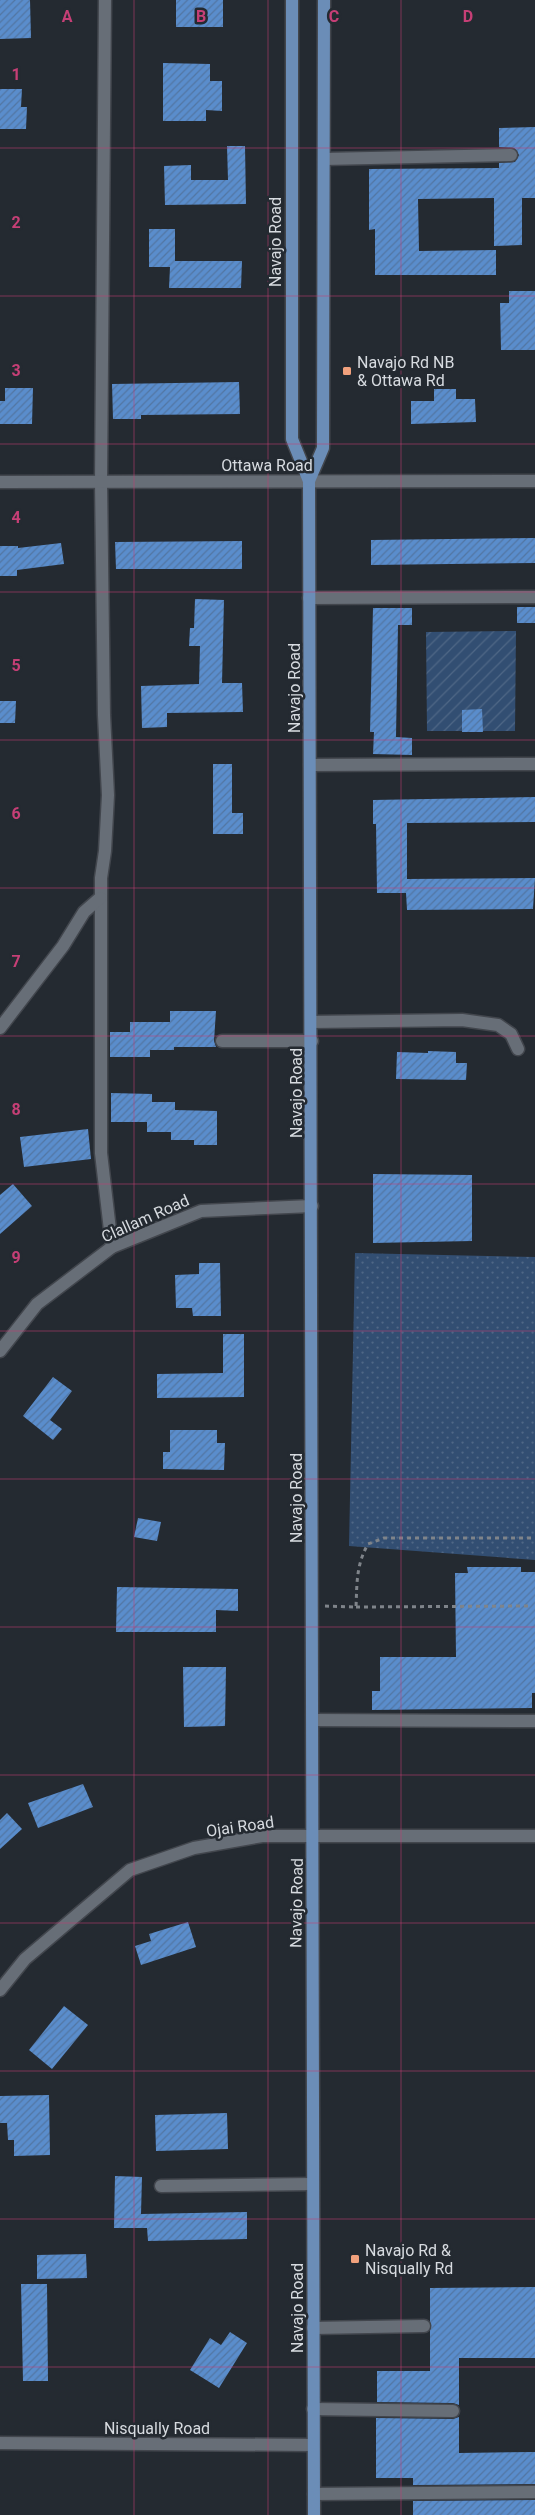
<svg xmlns="http://www.w3.org/2000/svg" width="535" height="2515" font-family="Roboto,sans-serif">
	<defs>
		<pattern id="grass-dots" width="8" height="8" patternUnits="userSpaceOnUse" patternTransform="scale(1.25)"><rect width="8" height="8" fill="#324e72"/><path d="M2 2h.1M6 6h.1" fill="none" stroke="#4f6786" stroke-width="1.8" stroke-linecap="round"/></pattern>
		<pattern id="garden-furrows" width="10" height="10" patternUnits="userSpaceOnUse" patternTransform="scale(1.25)"><rect width="10" height="10" fill="#324e72"/><path d="M-1 1l2-2M0 10L10 0M9 11l2-2" fill="none" stroke="#4f6786"/></pattern>
		<pattern id="building-hatch" width="6" height="6" patternUnits="userSpaceOnUse" patternTransform="scale(1.25)"><rect width="6" height="6" fill="#5a8dcc"/><path d="M-1 1l2-2M0 6l6-6M5 7l2-2" fill="none" stroke="#5276a3"/></pattern>
	</defs>
	<rect width="100%" height="100%" fill="#242a31"/>
	<path fill="url(#grass-dots)" d="M355,1253L535,1257V1560L349,1546Z"/>
	<path fill="url(#garden-furrows)" d="M516,631L515,731H427L426,632Z"/>
	<g fill="url(#building-hatch)">
		<path d="M0,0H30L31,38L0,39Z"/>
		<rect x="176" y="0" width="47" height="27"/>
		<path d="M163,63L210,64V81H222V111L206,110V121H163Z"/>
		<path d="M0,89H22L21,107H27L26,129H0Z"/>
		<path d="M535,127V198H522V245L494,246V198L418,199L419,251L496,250V275H375V229L369,230V169L499,168V163L515,162L519,155L514,148L499,147V128Z"/>
		<path d="M227,146H245L246,204L165,205L164,166L191,165V180H228Z"/>
		<path d="M149,229H175V261H242L241,288H169L170,267H149Z"/>
		<path d="M509,291H535V350H501L500,303H509Z"/>
		<path d="M239,382L240,414L141,415V419H113L112,384Z"/>
		<path d="M5,388H33L32,424H0V401H5Z"/>
		<path d="M434,389H456V399H475L476,422L411,424V401H434Z"/>
		<path d="M535,538V563L371,565V540Z"/>
		<path d="M242,541V569H116L115,542Z"/>
		<path d="M61,543L64,564L17,570V576H0V546H18V548Z"/>
		<path d="M195,599L224,600L222,683H242L243,712L167,713V727L142,728L141,686L199,684L200,646H189L190,628H194Z"/>
		<rect x="517" y="607" width="18" height="16"/>
		<path d="M373,608H412V625H398L396,737L412,738V755L373,754L374,732H370Z"/>
		<path d="M0,701H16L15,723H0Z"/>
		<path d="M482,709L483,732H462V710Z"/>
		<path d="M213,764H232V813H243V834H213Z"/>
		<path d="M535,797V822L407,823V879L535,878L533,909L407,910L406,893H377L376,824H373V800Z"/>
		<path d="M170,1011H216L214,1041L216,1047H174V1050H150V1057H110V1032H130V1022H170Z"/>
		<path d="M428,1051L456,1052V1063H467L466,1080L396,1079L397,1052L428,1053Z"/>
		<path d="M111,1093L152,1094V1102H175V1110L217,1111V1145H194V1140H171V1132H147V1122H111Z"/>
		<path d="M88,1129L91,1159L24,1167L20,1137Z"/>
		<path d="M373,1174L472,1175V1241L373,1243Z"/>
		<path d="M13,1184L32,1206L0,1234V1195Z"/>
		<path d="M199,1263H220L221,1316H193L192,1308H176L175,1275L199,1274Z"/>
		<path d="M223,1334H244V1397L157,1398V1374L223,1373Z"/>
		<path d="M53,1377L72,1391L50,1420L62,1429L53,1440L23,1416Z"/>
		<path d="M170,1430H217V1443H225L224,1470L163,1469V1452H170Z"/>
		<path d="M138,1518L161,1522L157,1541L134,1537Z"/>
		<path d="M467,1567H521V1572H535V1693H532V1708L372,1710V1691H380V1657H456L455,1573H468Z"/>
		<path d="M117,1587L238,1589V1611L216,1610V1632H116Z"/>
		<path d="M183,1667H226L225,1726L184,1727Z"/>
		<path d="M83,1784L93,1807L38,1828L28,1803Z"/>
		<path d="M7,1813L22,1829L0,1849V1820Z"/>
		<path d="M188,1922L196,1947L141,1965L135,1946L151,1941L149,1934Z"/>
		<path d="M64,2006L88,2025L52,2069L29,2050Z"/>
		<path d="M49,2095L50,2155L14,2156V2140H8L7,2123H0V2096Z"/>
		<path d="M227,2113L228,2149L156,2151L155,2115Z"/>
		<path d="M115,2176L142,2177L141,2214L247,2212V2239L148,2241L147,2228H114Z"/>
		<path d="M86,2254L87,2278L37,2279V2255Z"/>
		<path d="M21,2284H47L48,2381H23Z"/>
		<path d="M535,2287V2358H459V2405L453,2403L377,2402V2371H430V2288Z"/>
		<path d="M230,2332L247,2343L219,2388L190,2370L210,2338L221,2345Z"/>
		<path d="M459,2417V2453L535,2452V2484L413,2485V2478H376V2418L453,2419Z"/>
		<path d="M535,2500V2515H413V2501Z"/>
	</g>
	<g fill="none" stroke-linecap="round" stroke-linejoin="round">
		<defs>
			<g id="minor">
				<path d="M105,0L101,482L104,715L108,795L105,851L101,878V1153L112,1247"/>
				<path d="M324,159L511,155"/>
				<path d="M0,482L535,481"/>
				<path d="M309,598L535,597"/>
				<path d="M310,765L535,764"/>
				<path d="M311,1022L462,1020L498,1025L511,1034L518,1049"/>
				<path d="M0,1028L63,946L84,912L100,898"/>
				<path d="M222,1041H312"/>
				<path d="M0,1351L37,1304L112,1247L201,1211L312,1206"/>
				<path d="M313,1720L535,1721"/>
				<path d="M0,1990L25,1959L130,1870L194,1848L262,1836H535"/>
				<path d="M161,2186L312,2184"/>
				<path d="M313,2328L424,2326"/>
				<path d="M313,2409L453,2411"/>
				<path d="M0,2443L313,2445"/>
				<path d="M314,2494L535,2492"/>
			</g>
			<g id="major">
				<path d="M292,0V439L309,481L314,2515"/>
				<path d="M309,481L323,448L324,0"/>
			</g>
		</defs>
		<use href="#minor" stroke="#42464d" stroke-width="15"/>
		<use href="#major" stroke="#42464d" stroke-width="15"/>
		<g stroke="#7f848a" stroke-width="3" stroke-dasharray="4 4" stroke-linecap="butt">
			<path d="M325,1606L356,1607C357,1584 356,1565 368,1544L384,1538H535"/>
			<path d="M356,1607L528,1606"/>
		</g>
		<use href="#minor" stroke="#676e77" stroke-width="12"/>
		<use href="#major" stroke="#6b8db7" stroke-width="12"/>
	</g>
	<path fill="none" stroke="#c63f76" stroke-width="1" stroke-opacity="0.55" d="M134,0V2515M268,0V2515M401,0V2515M0,148H535M0,296H535M0,444H535M0,592H535M0,740H535M0,888H535M0,1036H535M0,1184H535M0,1331H535M0,1479H535M0,1627H535M0,1775H535M0,1923H535M0,2071H535M0,2219H535M0,2367H535"/>
	<g fill="#f1a17d" stroke="#242a31" stroke-width="2">
		<rect x="342" y="366" width="10" height="10" rx="2.5"/>
		<rect x="350" y="2254" width="10" height="10" rx="2.5"/>
	</g>
	<g text-anchor="middle" stroke-width="5" stroke-linejoin="round" paint-order="stroke">
		<g font-size="16" fill="#d7dbe0" stroke="#242a31">
			<text transform="translate(275 242) rotate(-90)" y="6">Navajo Road</text>
			<text x="267" y="471">Ottawa Road</text>
			<text transform="translate(294 688) rotate(-90)" y="6">Navajo Road</text>
			<text transform="translate(296 1093) rotate(-90)" y="6">Navajo Road</text>
			<text transform="translate(145 1218) rotate(-24)" y="6">Clallam Road</text>
			<text transform="translate(296 1498) rotate(-90)" y="6">Navajo Road</text>
			<text transform="translate(240 1826) rotate(-8)" y="6">Ojai Road</text>
			<text transform="translate(296 1903) rotate(-89)" y="6">Navajo Road</text>
			<text transform="translate(297 2308) rotate(-90)" y="6">Navajo Road</text>
			<text x="157" y="2434">Nisqually Road</text>
		</g>
		<g font-size="16" fill="#d7dbe0" stroke="#242a31" text-anchor="start">
			<text x="357" y="368">Navajo Rd NB<tspan x="357" dy="18">&amp; Ottawa Rd</tspan></text>
			<text x="365" y="2256">Navajo Rd &amp;<tspan x="365" dy="18">Nisqually Rd</tspan></text>
		</g>
	</g>
	<g font-size="16" text-anchor="middle" font-weight="bold" fill="#c63f76" stroke="#242a31" stroke-width="5" stroke-linejoin="round" paint-order="stroke">
		<text x="67" y="22">A</text>
		<text x="201" y="22">B</text>
		<text x="334" y="22">C</text>
		<text x="468" y="22">D</text>
		<text x="16" y="80">1</text>
		<text x="16" y="228">2</text>
		<text x="16" y="376">3</text>
		<text x="16" y="523">4</text>
		<text x="16" y="671">5</text>
		<text x="16" y="819">6</text>
		<text x="16" y="967">7</text>
		<text x="16" y="1115">8</text>
		<text x="16" y="1263">9</text>
	</g>
</svg>
